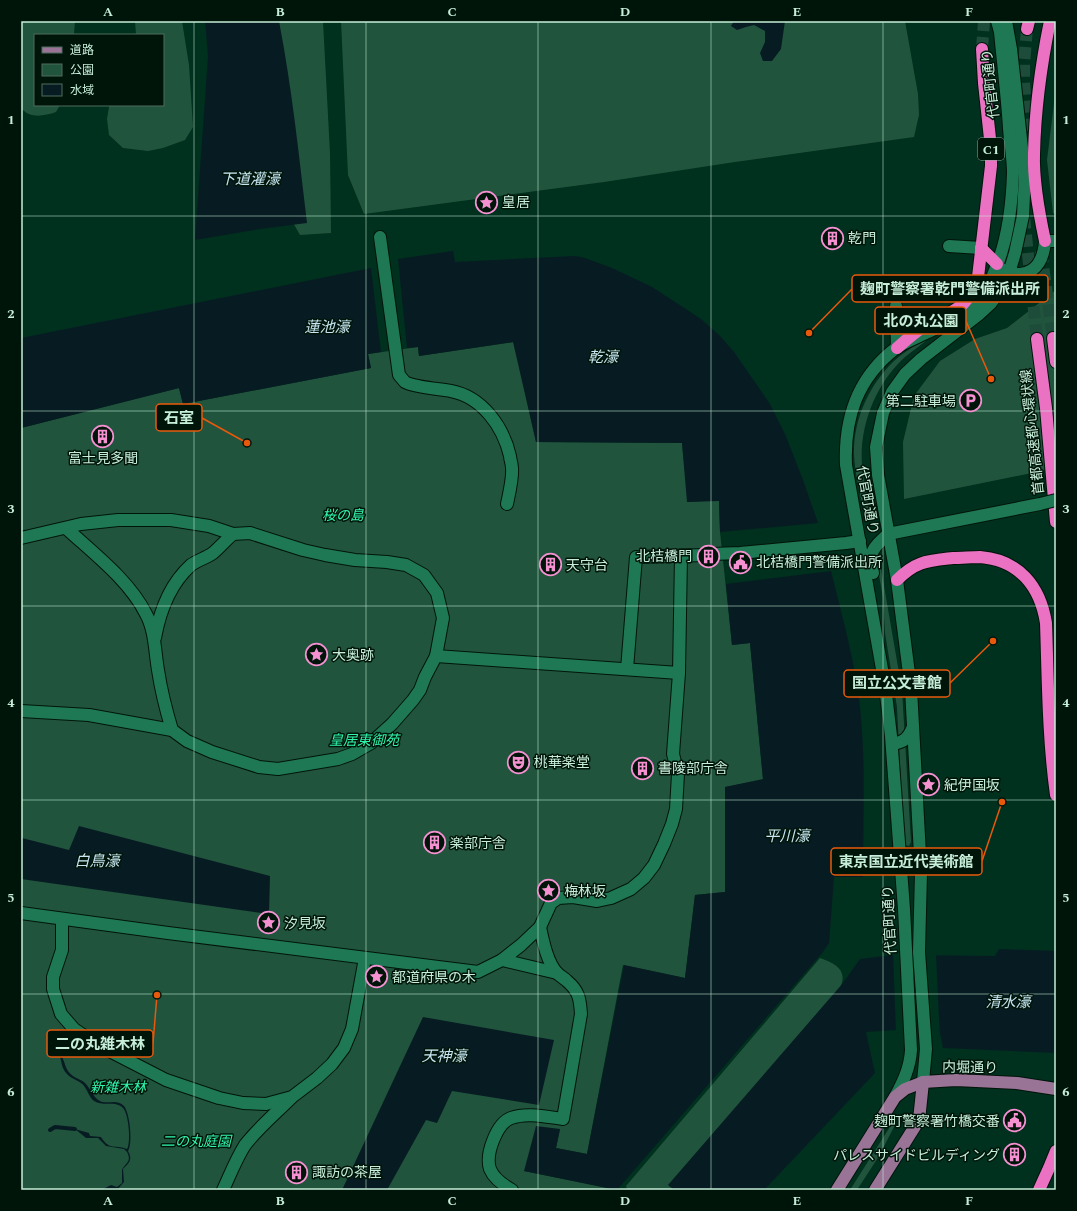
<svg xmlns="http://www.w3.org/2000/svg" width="1077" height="1211" font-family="Spectral,'Noto Sans JP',serif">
	<rect width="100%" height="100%" fill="#00301e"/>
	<g fill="#21543d">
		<path d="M21,21H75L74,35H35V105H60L56,112C44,116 30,119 21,108Z"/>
		<path d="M135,21H182L189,65L193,127L185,140L163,148L148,151L123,148L109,135L107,119L109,107L110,105H163V35H136Z"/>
		<path d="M259,21H323L330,153L331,233L300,235L291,219Z"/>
		<path d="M341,21H905L918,94L919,115L914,137L735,162L604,182L364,214L348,175Z"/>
		<path d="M1056,87V215L1053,213L1047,160Z"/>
		<path d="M1056,290V468L904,499L903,442L914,396L940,361L975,339L1007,328Z"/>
		<path d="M927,339V340C920,346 912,351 905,357C876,383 859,426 862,465C863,480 867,495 870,510L869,514H866L864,512C860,493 855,474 854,455C853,420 869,385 894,361C904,352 915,345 927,339Z"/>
		<path d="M514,342L536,442L682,443L688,502L719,500L720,532L732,645L750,643L763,780L725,787V892L695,895L685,978L623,965L587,1154L556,1148L560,1129L524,1171L617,1190L627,1189L626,1186L820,958C837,964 849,971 839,990L669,1186L675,1190H21V428L179,388L183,404L371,368L368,354L418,347L419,356Z"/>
		<path d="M877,556L879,557L902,690L911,842L909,846L905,845L904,843L897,707L885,633L883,598L876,558Z"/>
		<path d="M893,1122L896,1123L879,1156L857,1190H850Z"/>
	</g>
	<g fill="#071c22">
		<path d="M205,21H279C292,88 299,156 307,223L260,229L195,240L208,56Z"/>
		<path d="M734,21H785L781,49L772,61H763L760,53L765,42V31L754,25L746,27L737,30L731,26Z"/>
		<path d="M453,251L455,262L575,256L585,258L612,268L652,287L701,319L720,336L734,352L770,404L785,434L803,480L818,523L720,532L719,501L687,502L682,443L536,442L513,342L419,356L418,347L407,348L398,259Z"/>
		<path d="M371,268L381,352L368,354L371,368L183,404L179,388L21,428V338Z"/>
		<path d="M831,571C842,616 855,661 860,707C866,764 863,821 863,877H834L829,943L823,952L617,1190L524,1171L536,1126L560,1129L556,1148L587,1154L624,965L685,978L695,895L725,892V787L763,779L750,643L732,645L726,584Z"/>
		<path d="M79,826L270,876L269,914L21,879V843L22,838L69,850Z"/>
		<path d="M999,949L1056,951V1053L943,1048L939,1027L866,1032L875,1073L764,1190H675L668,1185L843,983L860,959L892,955L995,956Z"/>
		<path d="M423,1017L554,1040L539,1105L452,1091L437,1123L426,1120L387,1190H342Z"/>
		<path d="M57,1039L59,1041L56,1047C58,1050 60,1052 61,1055C66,1063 64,1069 73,1076C77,1079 83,1080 86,1084C91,1090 94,1098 100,1101C108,1105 116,1098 124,1106C130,1113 133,1144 128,1151C133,1160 129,1163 123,1169L124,1182L117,1190H101L111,1185L117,1187L122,1183V1170C126,1162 132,1162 127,1152L124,1149L106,1146L98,1138H86L75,1129L89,1133L90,1136L101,1137C110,1151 114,1144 127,1149C131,1144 129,1114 123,1108C116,1100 103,1107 94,1101C89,1097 88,1091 84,1086C80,1080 72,1080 67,1074C61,1068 62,1061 59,1054C57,1051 55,1050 53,1048V1042Z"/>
	</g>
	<path fill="#00301e" d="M893,953L936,954L940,1040L938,1029L896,1033Z"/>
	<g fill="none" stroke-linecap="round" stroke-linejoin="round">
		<path stroke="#071c22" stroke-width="4" d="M50,1130L55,1127L75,1129"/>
		<g stroke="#1e4c3a" stroke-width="12" stroke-dasharray="12 6" stroke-linecap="butt">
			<path d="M1027,29L1024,64V82L1030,159"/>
			<path d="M982,49L984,21"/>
			<path d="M1024,217L1037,339"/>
			<path d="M1041,251L1053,338"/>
		</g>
		<defs>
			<g id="minor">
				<path d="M380,237L399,375C401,377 403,380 405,382C413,387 440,389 451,391C482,397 503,426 510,456C510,459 512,464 512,468C513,478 509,494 507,504"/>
				<path d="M949,246L981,248"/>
				<path d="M1002,269C1027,282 1043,268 1045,241H1056"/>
				<path d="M896,306L897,348"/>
				<path d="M66,528C93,553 129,580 146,614C155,630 155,653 158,670C161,690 166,710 172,730"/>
				<path d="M21,538L81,524L118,520H171L209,526L233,534L250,533L303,550L325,555L355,560L387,562L406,565L424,575L437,593L443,618L436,656L425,677L420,690L413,700L392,724L371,743L352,754L338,759L278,769L259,767L212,752L187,741L172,730L89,715L21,711"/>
				<path d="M712,554L740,553L846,543L860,541"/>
				<path d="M873,573C869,551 872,549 888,534L1040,504"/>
				<path d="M155,638C160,610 170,584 191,565C198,560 206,558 213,553C220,547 226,540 233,534"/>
				<path d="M436,656L679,673"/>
				<path d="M627,669L636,557L705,555"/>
				<path d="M892,744C905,742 908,738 913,727"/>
				<path d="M21,913L168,933L478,972L502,960L557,973"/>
				<path d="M62,919V950L53,977V989L61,1014L74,1029L96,1044L166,1080L219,1098L243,1103L266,1104L292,1097L317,1078L332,1064L344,1048L352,1029L365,958"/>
				<path d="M502,960L521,945L540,927L551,903L558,898L573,897L597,901L611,898L631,889L644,878L654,865L664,844L672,824L676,809L678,774L673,754L679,673L681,556"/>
				<path d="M923,1082L926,1049L919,952L921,873L911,689L897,580L878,475L876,447L883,413L892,392L905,374L921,359L978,315L991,303L1001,289L1009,273L1015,253L1023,216L1025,175L1011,49L1006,21"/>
				<path d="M895,1097C903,1082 910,1068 911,1050L904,909L891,736L885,686L846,465C844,418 857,378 896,348C905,342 916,338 926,333C947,323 969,315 983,295C989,287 992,277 996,268C1008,238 1012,206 1013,173C1013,158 1010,143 1009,128C1007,96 1003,64 1000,32L997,21"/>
				<path d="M223,1190C230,1175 236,1159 245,1145C258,1128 276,1113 291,1098"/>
				<path d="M512,1190C503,1185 494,1179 490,1169C485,1154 497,1123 511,1118C527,1112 547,1117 563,1119L581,1014C580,999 579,991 567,981C564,978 560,976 557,973C547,962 543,941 540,927"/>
			</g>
			<g id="major">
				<path d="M837,1190L895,1097L905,1089L923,1082L956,1080L1017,1083L1056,1089"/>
				<path d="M875,1190L919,1120L923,1082"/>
			</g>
			<g id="highway">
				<path d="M1027,29L1029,21"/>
				<path d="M1045,241C1039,213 1033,182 1034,154C1035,109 1041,65 1050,21"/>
				<path d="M981,248L997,264"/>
				<path d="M1053,338L1056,362"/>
				<path d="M1037,339L1046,408L1056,522"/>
				<path d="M897,348C906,340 916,331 926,325C954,309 967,311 978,277L991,166V148L984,83L982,49"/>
				<path d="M897,580C916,561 927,561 953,558C962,558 971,557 980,557C1019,560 1040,586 1046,623C1048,681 1048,737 1056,795"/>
				<path d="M1039,1190L1049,1168L1056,1151"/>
			</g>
		</defs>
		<use href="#minor" stroke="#00150a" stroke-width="14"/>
		<use href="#major" stroke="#00150a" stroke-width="14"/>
		<use href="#highway" stroke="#00150a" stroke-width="14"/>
		<use href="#minor" stroke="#1e7854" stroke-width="12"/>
		<use href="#major" stroke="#997497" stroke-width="12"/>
		<use href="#highway" stroke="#eb72c3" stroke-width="12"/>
		<defs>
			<path id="minor-bridge" d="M1040,504L1056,500"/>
		</defs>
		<use href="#minor-bridge" stroke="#00150a" stroke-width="14" stroke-linecap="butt"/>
		<use href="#minor-bridge" stroke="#1e7854" stroke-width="12"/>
	</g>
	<path fill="none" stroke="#c6eed8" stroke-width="1" stroke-opacity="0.55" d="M194,21V1190M366,21V1190M538,21V1190M711,21V1190M883,21V1190M21,216H1056M21,411H1056M21,606H1056M21,800H1056M21,994H1056"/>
	<defs>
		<symbol id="sight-ring" viewBox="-11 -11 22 22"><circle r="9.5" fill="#00150a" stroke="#f590d1" stroke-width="1.5"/><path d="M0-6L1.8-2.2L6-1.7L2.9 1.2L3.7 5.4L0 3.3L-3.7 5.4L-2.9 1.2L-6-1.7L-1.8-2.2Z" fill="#f590d1"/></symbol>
		<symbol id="building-ring" viewBox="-11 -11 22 22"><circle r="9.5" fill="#00150a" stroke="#f590d1" stroke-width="1.5"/><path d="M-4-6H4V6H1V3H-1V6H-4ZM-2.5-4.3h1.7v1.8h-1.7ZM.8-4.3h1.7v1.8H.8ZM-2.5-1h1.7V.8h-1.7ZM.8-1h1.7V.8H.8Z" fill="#f590d1"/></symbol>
		<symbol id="parking-ring" viewBox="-11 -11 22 22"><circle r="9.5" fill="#00150a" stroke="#f590d1" stroke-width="1.5"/><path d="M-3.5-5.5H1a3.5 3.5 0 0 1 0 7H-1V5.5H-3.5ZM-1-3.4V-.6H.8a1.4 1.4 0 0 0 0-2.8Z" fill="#f590d1"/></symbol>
		<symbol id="civic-ring" viewBox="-11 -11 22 22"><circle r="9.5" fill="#00150a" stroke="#f590d1" stroke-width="1.5"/><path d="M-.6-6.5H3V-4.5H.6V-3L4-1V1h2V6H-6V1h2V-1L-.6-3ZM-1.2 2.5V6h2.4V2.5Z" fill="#f590d1"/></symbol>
		<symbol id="theatre-ring" viewBox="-11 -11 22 22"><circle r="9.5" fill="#00150a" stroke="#f590d1" stroke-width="1.5"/><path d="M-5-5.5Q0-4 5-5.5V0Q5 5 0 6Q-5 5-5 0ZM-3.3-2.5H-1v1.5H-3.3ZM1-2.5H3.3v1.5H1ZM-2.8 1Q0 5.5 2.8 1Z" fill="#f590d1"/></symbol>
	</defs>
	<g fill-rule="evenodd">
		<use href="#sight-ring" x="474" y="190" width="25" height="25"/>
		<use href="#building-ring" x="820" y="226" width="25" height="25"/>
		<use href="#parking-ring" x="958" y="388" width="25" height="25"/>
		<use href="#building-ring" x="90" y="424" width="25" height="25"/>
		<use href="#building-ring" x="696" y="544" width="25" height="25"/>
		<use href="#civic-ring" x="728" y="550" width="25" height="25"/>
		<use href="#building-ring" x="538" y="552" width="25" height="25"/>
		<use href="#sight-ring" x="304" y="642" width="25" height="25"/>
		<use href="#theatre-ring" x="506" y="750" width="25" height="25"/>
		<use href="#building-ring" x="630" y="756" width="25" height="25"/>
		<use href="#sight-ring" x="916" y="772" width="25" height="25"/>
		<use href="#building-ring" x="422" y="830" width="25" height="25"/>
		<use href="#sight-ring" x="536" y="878" width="25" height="25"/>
		<use href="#sight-ring" x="256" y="910" width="25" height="25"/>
		<use href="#sight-ring" x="364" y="964" width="25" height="25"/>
		<use href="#civic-ring" x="1002" y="1108" width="25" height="25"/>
		<use href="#building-ring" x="1002" y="1142" width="25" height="25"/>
		<use href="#building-ring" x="284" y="1160" width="25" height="25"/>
	</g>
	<g text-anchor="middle" stroke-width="3" stroke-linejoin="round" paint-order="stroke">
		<rect fill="#00150a" stroke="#8bad9a" stroke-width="1" x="978" y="138" width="26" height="22" rx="3"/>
		<g font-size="13" font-weight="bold" fill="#c6eed8">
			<text x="991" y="154">C1</text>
		</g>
		<g font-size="14" fill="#c6eed8" stroke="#00150a">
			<text transform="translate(990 84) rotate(-96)" y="5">代官町通り</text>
			<text transform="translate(1032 432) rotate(-96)" y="5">首都高速都心環状線</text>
			<text transform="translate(868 500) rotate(80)" y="5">代官町通り</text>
			<text transform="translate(889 920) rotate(-93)" y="5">代官町通り</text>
			<text transform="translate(970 1067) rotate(1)" y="5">内堀通り</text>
		</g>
		<g font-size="14" fill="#c6eed8" stroke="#00150a" text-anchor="start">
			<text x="502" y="207">皇居</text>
			<text x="848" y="243">乾門</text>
			<text x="956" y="406" text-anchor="end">第二駐車場</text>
			<text x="103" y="463" text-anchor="middle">富士見多聞</text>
			<text x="692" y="561" text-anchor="end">北桔橋門</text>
			<text x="756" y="567">北桔橋門警備派出所</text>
			<text x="566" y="570">天守台</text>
			<text x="332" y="660">大奥跡</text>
			<text x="534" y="767">桃華楽堂</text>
			<text x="658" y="773">書陵部庁舎</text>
			<text x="944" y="790">紀伊国坂</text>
			<text x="450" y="848">楽部庁舎</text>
			<text x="564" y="896">梅林坂</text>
			<text x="284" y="928">汐見坂</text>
			<text x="392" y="982">都道府県の木</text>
			<text x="1000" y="1126" text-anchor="end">麹町警察署竹橋交番</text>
			<text x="1000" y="1160" text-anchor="end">パレスサイドビルディング</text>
			<text x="312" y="1177">諏訪の茶屋</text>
		</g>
		<g font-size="14" font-style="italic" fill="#32f5ac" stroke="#00150a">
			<text x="343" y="520">桜の島</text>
			<text x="364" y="745">皇居東御苑</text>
			<text x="118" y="1092">新雑木林</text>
			<text x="196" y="1146">二の丸庭園</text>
		</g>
		<g font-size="15" font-style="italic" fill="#c7e6f1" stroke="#00150a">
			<text x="250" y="184">下道灌濠</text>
			<text x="327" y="332">蓮池濠</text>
			<text x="603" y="362">乾濠</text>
			<text x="787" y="841">平川濠</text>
			<text x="97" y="866">白鳥濠</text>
			<text x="1008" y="1007">清水濠</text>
			<text x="444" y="1061">天神濠</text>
		</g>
	</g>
	<path fill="none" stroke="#e8590c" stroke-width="1.5" d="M809 333L852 289M991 379L966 321M247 443L202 418M993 641L950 683M1002 802L982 861M157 995L153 1043"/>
	<g fill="#e8590c" stroke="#00150a" stroke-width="1.5">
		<circle cx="809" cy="333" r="4"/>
		<circle cx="991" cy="379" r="4"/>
		<circle cx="247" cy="443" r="4"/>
		<circle cx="993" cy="641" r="4"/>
		<circle cx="1002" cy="802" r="4"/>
		<circle cx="157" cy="995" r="4"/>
	</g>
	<g fill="#00150a" stroke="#e8590c" stroke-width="1.5">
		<rect x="852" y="275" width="196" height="27" rx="4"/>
		<rect x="875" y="307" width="91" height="27" rx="4"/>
		<rect x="156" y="404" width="46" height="27" rx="4"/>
		<rect x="844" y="670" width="106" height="27" rx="4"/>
		<rect x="831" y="848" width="151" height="27" rx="4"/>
		<rect x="47" y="1030" width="106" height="27" rx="4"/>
	</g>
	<g font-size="15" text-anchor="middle" font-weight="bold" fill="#c6eed8">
		<text x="950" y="294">麹町警察署乾門警備派出所</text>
		<text x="921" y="326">北の丸公園</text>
		<text x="179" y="423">石室</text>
		<text x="897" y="688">国立公文書館</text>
		<text x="906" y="867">東京国立近代美術館</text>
		<text x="100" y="1049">二の丸雑木林</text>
	</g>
	<rect width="1077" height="1211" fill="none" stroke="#00150a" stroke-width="44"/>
	<rect x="34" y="34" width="130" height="72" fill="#00150a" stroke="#4f6c5c"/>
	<rect x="42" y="47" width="20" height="6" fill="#997497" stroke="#4f6c5c"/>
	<text x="70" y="54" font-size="12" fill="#c6eed8">道路</text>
	<rect x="42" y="64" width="20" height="12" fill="#21543d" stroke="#4f6c5c"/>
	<text x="70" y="74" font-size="12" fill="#c6eed8">公園</text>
	<rect x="42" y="84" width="20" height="12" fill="#071c22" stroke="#4f6c5c"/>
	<text x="70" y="94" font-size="12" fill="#c6eed8">水域</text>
	<rect x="22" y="22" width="1033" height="1167" fill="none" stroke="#c6eed8" stroke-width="1.5"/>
	<g font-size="13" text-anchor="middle" font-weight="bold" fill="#c6eed8">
		<text x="108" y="16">A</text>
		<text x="280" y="16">B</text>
		<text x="452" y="16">C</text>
		<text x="625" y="16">D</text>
		<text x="797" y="16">E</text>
		<text x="969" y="16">F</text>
		<text x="11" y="124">1</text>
		<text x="1066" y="124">1</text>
		<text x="11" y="318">2</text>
		<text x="1066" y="318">2</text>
		<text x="11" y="513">3</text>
		<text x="1066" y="513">3</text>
		<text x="11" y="707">4</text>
		<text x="1066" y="707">4</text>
		<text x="11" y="902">5</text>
		<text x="1066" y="902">5</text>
		<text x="11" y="1096">6</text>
		<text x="1066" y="1096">6</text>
		<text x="108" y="1205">A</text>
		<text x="280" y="1205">B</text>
		<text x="452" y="1205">C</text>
		<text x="625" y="1205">D</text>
		<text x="797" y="1205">E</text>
		<text x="969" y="1205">F</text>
	</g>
</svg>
